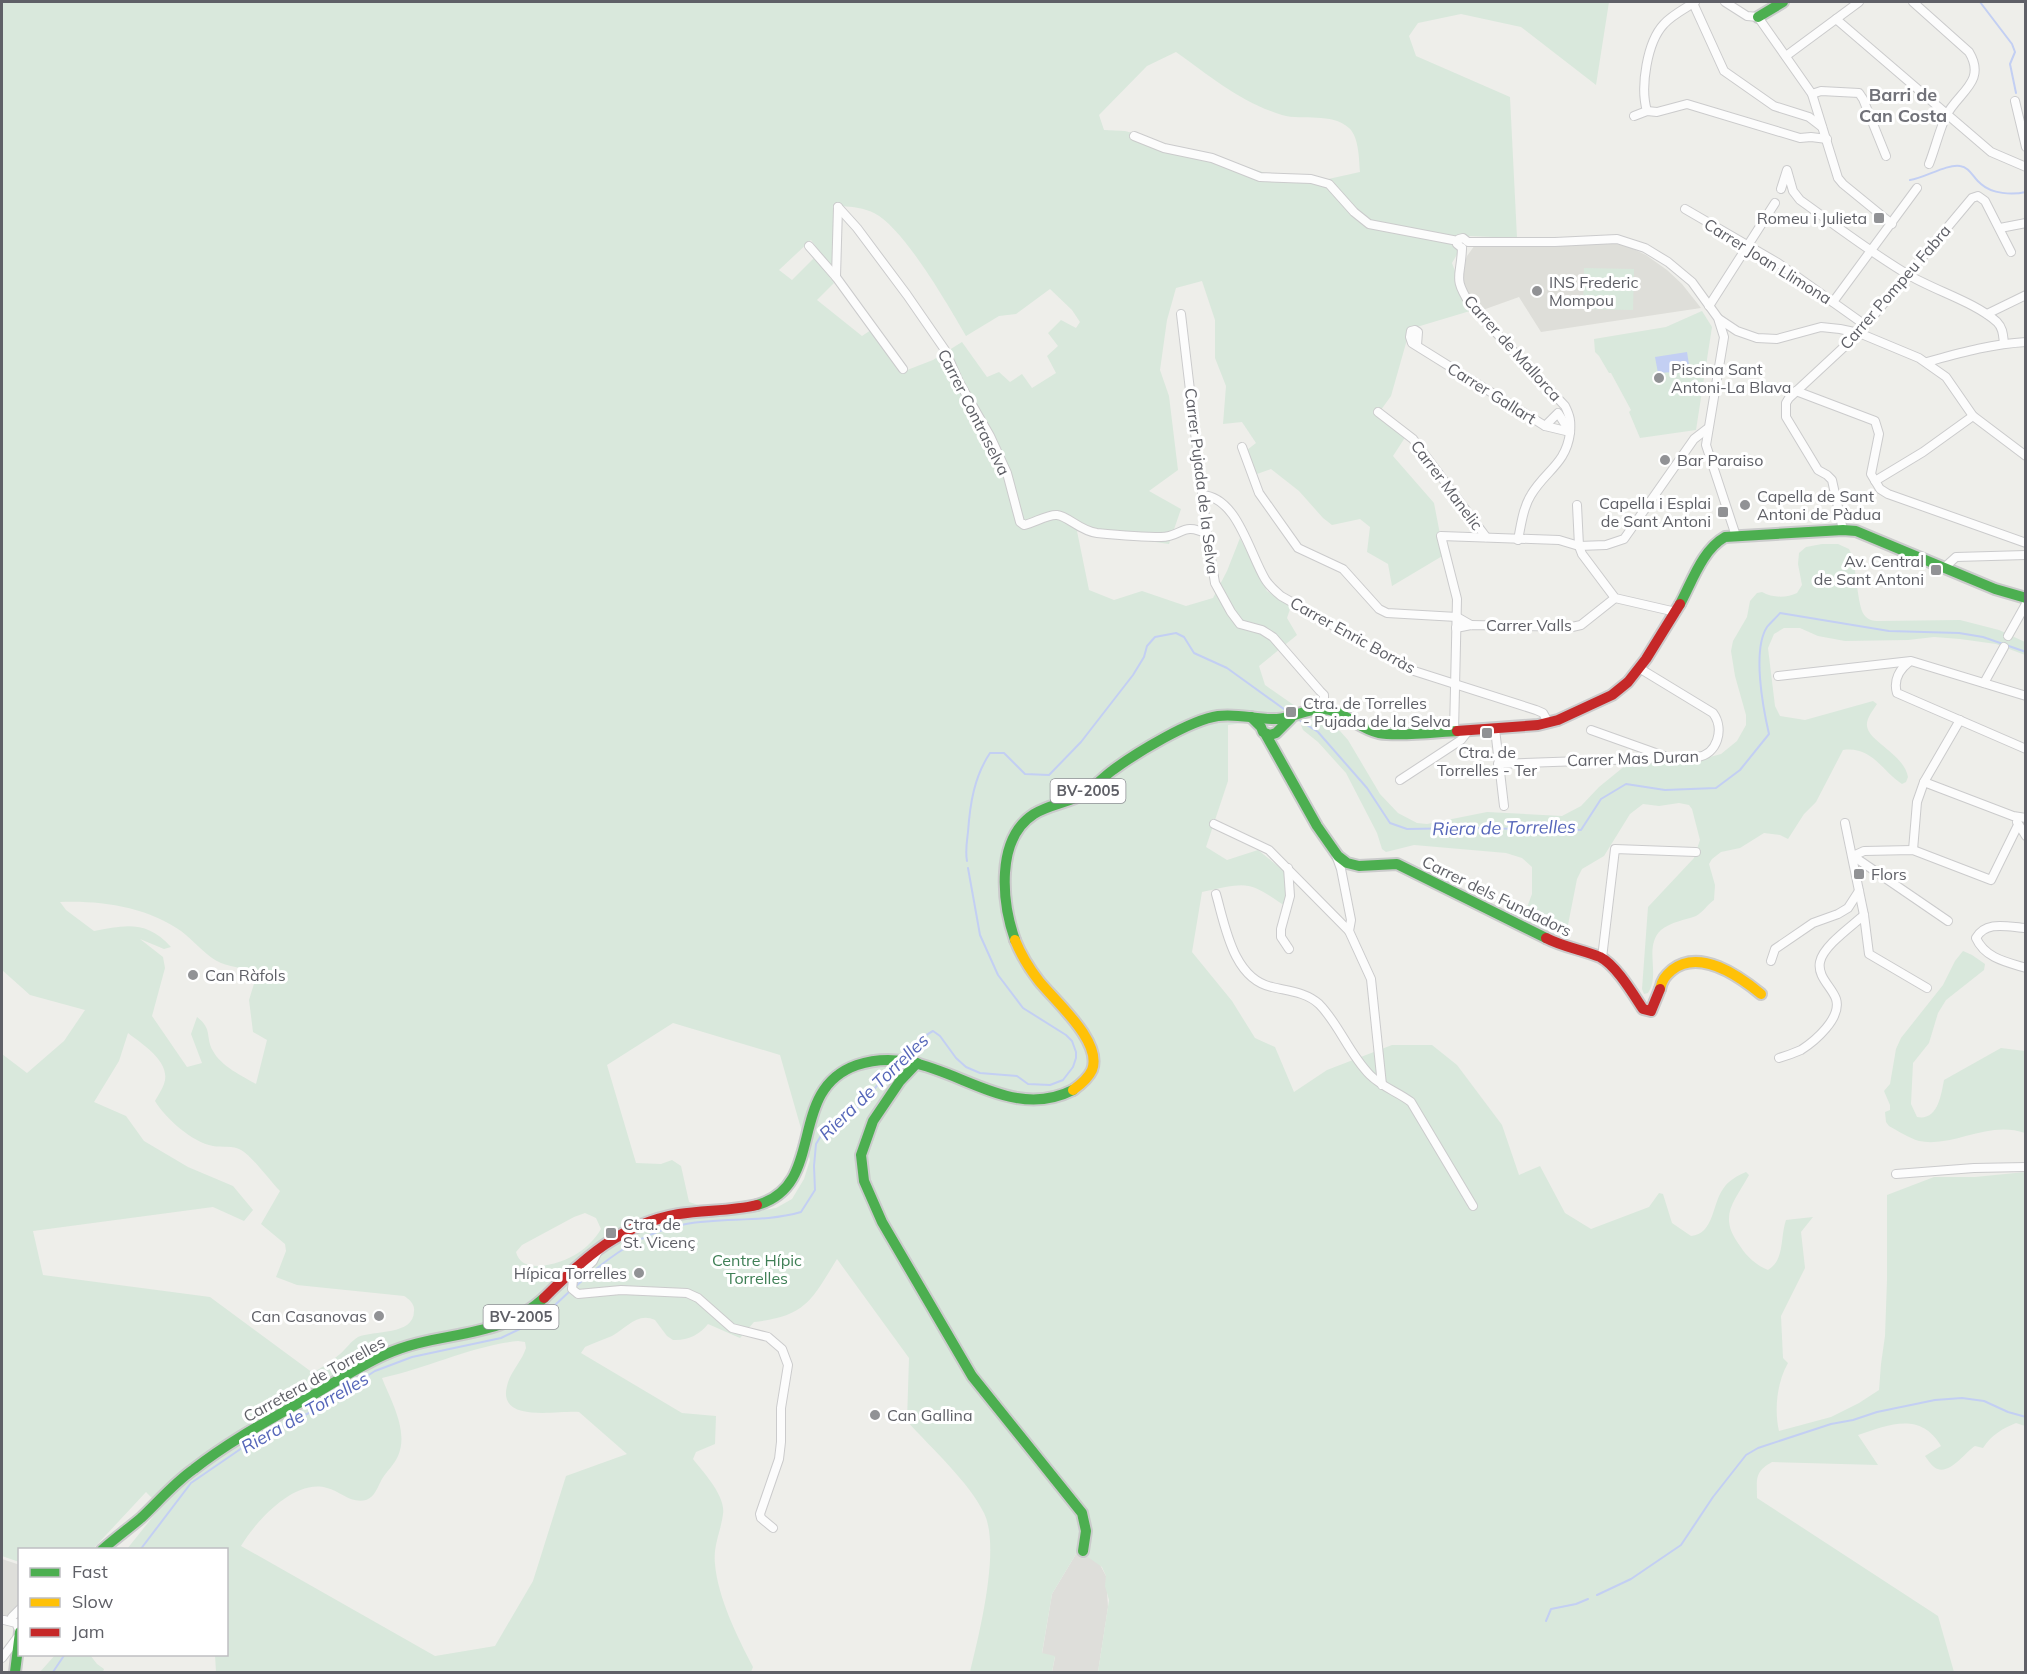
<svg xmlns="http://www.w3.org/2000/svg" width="2027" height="1674" font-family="Mulish,sans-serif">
	<rect width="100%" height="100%" fill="#eeeeea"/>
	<g fill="#dededa">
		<path d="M1076,1554H1085L1099,1563L1106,1576L1108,1607L1098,1672H1052L1055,1657L1042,1654L1052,1594Z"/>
		<path d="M2,1559L20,1565L19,1613L2,1618Z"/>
	</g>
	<path fill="#deded9" d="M1607,243L1625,245L1646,255L1667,270L1682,284L1701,308L1541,332L1519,297L1480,311L1464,286L1463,267L1467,256L1475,245Z"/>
	<g fill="#d9e8dc" fill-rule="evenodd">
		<path d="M2,2H1609L1596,85L1521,27L1461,14L1418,23L1409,36L1416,56L1510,97L1517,238L1468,236L1452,263L1470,311L1410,329L1391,396L1378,414L1406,436L1393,456L1434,503L1444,555L1392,586L1388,564L1367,552L1370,527L1360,519L1332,525L1323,518L1299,491L1271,469L1257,474L1247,450L1256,443L1242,422L1223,424L1226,386L1215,358V320L1202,281L1176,288L1167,320L1160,370L1169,396L1178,470L1149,491L1181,509L1169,544L1077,531L1089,590L1114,600L1142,591L1186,606L1213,598L1227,571L1240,538L1267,591L1291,606L1287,618L1297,635L1259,666L1265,685L1298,708L1250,722L1228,725V781L1206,847L1227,860L1258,850L1289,875L1288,908C1247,880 1250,882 1202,892L1192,952L1232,1001L1255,1038L1275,1047L1294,1092L1327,1070L1392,1045H1432L1457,1065L1502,1125L1519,1175L1540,1166L1565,1213L1591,1229L1649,1207L1659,1193L1663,1194L1672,1223L1691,1236C1714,1234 1712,1204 1723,1189C1729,1180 1737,1176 1746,1172L1749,1175C1733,1204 1718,1216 1740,1246C1747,1257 1756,1265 1768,1270C1785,1260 1780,1237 1786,1220L1813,1217L1801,1232L1805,1268L1781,1316L1783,1358L1788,1363C1777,1382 1774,1410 1779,1431L1831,1417L1859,1403L1879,1390L1881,1364L1885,1336L1887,1280V1195L1934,1177H1975L2025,1172V1426L2016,1423C2002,1429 1991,1435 1983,1448L1975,1446C1965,1452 1948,1478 1934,1467C1931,1465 1928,1460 1925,1456L1941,1446C1920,1411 1889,1425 1858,1435L1878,1465L1772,1462C1754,1472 1757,1479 1757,1498L1938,1616L1954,1672H1098L1109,1600L1105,1586L1106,1576L1102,1567L1085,1555L1083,1559L1076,1554L1052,1594L1042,1653L1055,1656L1052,1672H970C979,1635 1001,1548 984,1513C969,1482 931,1448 907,1421L909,1358L837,1259C811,1301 806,1316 754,1322L740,1338L708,1324C700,1335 686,1341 673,1340L667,1336L655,1320C637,1312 627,1328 612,1336C603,1340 593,1343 585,1347L581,1353L682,1413L716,1416L715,1444L696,1452L693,1459C703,1472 726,1496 723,1514C721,1531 713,1545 715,1564C718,1598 737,1636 753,1667L751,1672H216L215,1655L226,1654V1550L127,1549L159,1509V1505L146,1492L93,1549L20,1550L19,1562L2,1556V1054L27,1073L64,1041L85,1010L30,995L2,970ZM1176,52C1211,77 1240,102 1282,115C1303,121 1331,112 1349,128C1359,137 1359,159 1360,172L1324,180L1305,175L1274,176L1200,151L1166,145L1140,135L1125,131L1104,130L1099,115L1147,66ZM842,206C853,207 864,208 874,213C904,228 948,305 966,336L999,316L1016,314L1050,289L1072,310L1080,322L1076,328L1061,320L1048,333L1058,346L1047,356L1056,373L1032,388L1022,374L1010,382L999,372L987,377L962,342L933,360L902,372L871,330L862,336L817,300L834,283L815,257L792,280L779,270L811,240L833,270ZM60,902C99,900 148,907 181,931C193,940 208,958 221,963C233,968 245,967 257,974L249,1000L253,1032L267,1040L256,1084C242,1076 221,1066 213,1051C205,1037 213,1029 197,1017L191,1034L202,1063L187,1067L152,1016L165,968L163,957L140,939L164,949L171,947C147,920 125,925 94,931L66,910ZM673,1023L780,1055L810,1160L804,1179L792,1199L776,1208L731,1215L689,1202L681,1166L672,1160L661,1164L636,1163L607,1065ZM128,1033C142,1044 172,1062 164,1084C162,1090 158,1095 155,1101C166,1119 192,1142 213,1146C222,1148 233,1145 241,1150C252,1156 270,1181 280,1191L261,1224L285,1244L286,1251L276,1277L297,1285L404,1296C409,1299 415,1304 414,1311C414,1336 373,1330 358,1337C351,1341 346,1349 340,1354C332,1361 322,1367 313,1373L210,1297L43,1275L33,1231L213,1207L244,1221L253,1210L233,1186L188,1167L144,1141L126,1116L94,1102L119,1061ZM585,1213L596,1218L601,1229C595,1239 587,1247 578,1253C563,1263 522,1277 516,1252L522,1245L574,1217ZM518,1341L525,1342L526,1348C522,1361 510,1372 507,1386C497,1424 559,1410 579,1412L627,1454L566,1476L533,1581L495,1646L435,1656L241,1546C256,1521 295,1478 327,1488C340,1491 351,1504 366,1500C375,1497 378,1486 382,1479C387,1471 394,1465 398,1456C409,1431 391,1401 382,1378C428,1368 471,1346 518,1341Z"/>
		<path d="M1584,268L1634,269L1633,310L1583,309Z"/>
		<path d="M1702,311L1712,327L1696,430L1640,438L1629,412L1631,410L1611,373H1609L1599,356L1595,352L1594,339L1666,327Z"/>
		<path d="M1822,544H1838L1849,549C1858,565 1856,609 1866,617C1870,621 1875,621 1880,621L1960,620L1999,630L2025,642V655L1996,644L1960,639L1934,637L1908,640L1845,641L1818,636L1800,628H1784L1774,634L1768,648L1775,706L1780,716L1805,720L1873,701L1877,704C1873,710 1866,719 1867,726C1869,742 1904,754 1908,777L1906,782L1902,784C1882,771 1872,746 1843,750L1816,802L1804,814L1788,839L1780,835L1764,833L1740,848L1721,852L1712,859L1709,864L1715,885L1714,900C1708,904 1702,913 1696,916C1685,920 1671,922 1661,930C1643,947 1661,974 1648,993L1644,994L1642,989L1648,907L1694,858L1700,840L1692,809L1689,805L1679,803L1659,806L1643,804L1630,814L1604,856L1582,869L1577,879L1567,930L1566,934L1561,937L1532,925L1523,918L1532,894V867L1522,858L1506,853L1414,845L1386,852L1382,849L1377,833L1346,773L1318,742L1303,730L1301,725L1308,719L1317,718L1340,731L1348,740L1380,794L1398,813L1417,823L1427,824L1487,812L1562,816L1581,806L1599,787L1626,765L1695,761L1721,754L1737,741L1746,725V715L1735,676L1731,651L1733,641L1747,617L1750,601L1757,593L1762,592C1772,598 1787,598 1797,593L1802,585L1798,564L1799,553L1806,547Z"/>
		<path d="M1963,951L1972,955L1985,964L1984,970L1946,1000L1938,1013L1929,1043L1913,1063L1911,1104L1917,1117C1938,1121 1941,1095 1944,1080L2001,1048L2025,1051V1133C1988,1120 1953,1148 1919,1141C1909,1138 1898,1131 1889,1126L1886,1122L1885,1112L1890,1110V1105L1884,1091L1890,1084L1896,1049L1901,1038L1943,985L1955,961Z"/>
		<path d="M56,1654L90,1655L97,1664L104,1669L103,1672H40Z"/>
	</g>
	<path fill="#c3cff3" d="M1687,352L1690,371L1658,373L1655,357Z"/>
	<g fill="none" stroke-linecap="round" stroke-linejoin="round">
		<g stroke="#c3cff3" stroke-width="2">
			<path d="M1980,2L2012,44L2015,52L2010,64L2016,93"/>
			<path d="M1910,180C1925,178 1946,164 1960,166C1970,167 1973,178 1981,184C1992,194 2012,195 2026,192"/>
			<path d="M1299,720L1318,732L1367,788L1390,823L1407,829L1468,828L1581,830L1601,799L1626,784L1665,790L1716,788L1740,770L1769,734C1763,708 1752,650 1767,627C1771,622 1776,618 1780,613L1889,631L1959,633L1983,637L2026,652"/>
			<path d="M967,861C965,851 967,841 968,832C970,804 974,777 990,753H1004L1025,774L1049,775L1081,742L1133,675L1144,657L1147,646L1155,637L1176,633L1184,637L1194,653L1227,668L1288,712"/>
			<path d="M902,1055C912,1048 921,1037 933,1031L940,1036L956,1058L966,1067L980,1073L1017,1076L1028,1084L1050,1085L1063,1080L1073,1067L1076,1058V1052L1072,1041L1066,1035L1023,1008L998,975L980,935L968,868"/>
			<path d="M575,1287C607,1258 643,1231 686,1224C724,1217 763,1223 801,1212L815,1190L814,1166L816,1144L822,1134L841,1123L872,1094C874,1087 889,1071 894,1064"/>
			<path d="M140,1550L191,1483L242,1448L330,1402L351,1387L354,1382L361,1380L375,1371L412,1357L501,1338L524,1327L554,1306L571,1290"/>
			<path d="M1597,1595L1631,1579L1681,1545L1713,1497L1746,1455L1758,1448L1831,1424L1853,1420L1877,1412L1935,1400L1962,1398L1984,1401L2008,1412L2026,1417"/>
			<path d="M1546,1621L1551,1609L1576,1604L1588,1599"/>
			<path d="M53,1672L65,1654"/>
		</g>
		<defs>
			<g id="street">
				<path d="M1725,2L1747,16L1758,17L1812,94L1838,178L1843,184L1892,224"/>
				<path d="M1913,2L1969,52C1987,82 1958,92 1946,116C1939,131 1935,149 1929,164"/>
				<path d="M1693,3L1724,71L1774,106L1809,117L1822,127"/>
				<path d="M1836,19L1991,152L2026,167"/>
				<path d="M1786,56L1859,2"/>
				<path d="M1812,94L1821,91L1859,93L1863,99L1886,156"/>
				<path d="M2015,101L2026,147"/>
				<path d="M1647,111C1640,87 1647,42 1664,24C1672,15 1686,8 1695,2"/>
				<path d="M1634,116L1647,111L1657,112L1687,104L1800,138L1811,137L1827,139"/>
				<path d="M1134,136L1164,148L1212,158L1260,177L1311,179L1329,184L1354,212L1369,224L1458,241"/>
				<path d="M1781,189L1787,170L1793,191L1800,200C1835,225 1870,252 1907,274C1933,290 1975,302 1997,322C2003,328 2003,335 2004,343"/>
				<path d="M838,207L857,228L907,295L945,350L959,382L990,436L1007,473L1020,522L1024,525C1034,523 1048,514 1057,515C1068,516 1080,531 1097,533C1118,535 1140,537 1161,537C1182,537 1182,521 1207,534"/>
				<path d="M838,207L836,277L903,369"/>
				<path d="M1685,209L1778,263L1865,325"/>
				<path d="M2000,228L2026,223"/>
				<path d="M809,246L836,277"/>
				<path d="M1462,248L1457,244L1459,239L1463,238L1468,242H1555L1617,239L1645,248L1668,262L1692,282L1718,318L1724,337L1706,445L1736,536"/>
				<path d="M1462,248C1461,279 1452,276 1471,306L1565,406C1570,416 1571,421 1570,433C1566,464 1545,471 1531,495C1523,508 1521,525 1518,540"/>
				<path d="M1833,302L1917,188"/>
				<path d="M1709,306L1775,203"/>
				<path d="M1181,314L1207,534L1215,583L1231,612L1240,624L1262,630L1273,637L1320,691L1324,695V709"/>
				<path d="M1987,314L2026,295"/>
				<path d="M1719,319L1737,331L1757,338L1777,339L1821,327L1840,329L1859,333L1919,358L1946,377L1973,416L2026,456"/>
				<path d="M1417,345L1418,332L1415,330L1411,331L1410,337L1412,343L1545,426L1570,432"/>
				<path d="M1927,362C1960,353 1991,344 2026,342"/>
				<path d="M1796,391L1875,421L1879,434L1871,474L1880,489L1888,494L2026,543"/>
				<path d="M1378,412L1413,439L1486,537"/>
				<path d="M1545,426L1558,413L1570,432"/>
				<path d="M1242,447L1259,493L1298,548L1343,569L1379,609L1387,613L1457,617L1471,625"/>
				<path d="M1875,481L1923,452L1973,416"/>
				<path d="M1202,495C1237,497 1249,552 1265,579C1269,586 1275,591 1281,596L1411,670L1536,710L1543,713L1548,722"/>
				<path d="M1577,505L1579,546L1582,554L1615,598L1676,612"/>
				<path d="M1843,530L1832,480L1827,475L1818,470L1786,417V403L1789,398L1859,333L1972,198L1978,196L1985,201L2011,252"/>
				<path d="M1945,567L1956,557L2026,555"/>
				<path d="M1456,628L1471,625L1572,627L1581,625L1615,598"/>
				<path d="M2008,636L2026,604"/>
				<path d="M1909,662C1900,669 1893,680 1897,693L2026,749"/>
				<path d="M1778,676L1911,661L2026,696"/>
				<path d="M1984,683L2004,647"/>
				<path d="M1495,729L1504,806"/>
				<path d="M1591,730L1664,756"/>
				<path d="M1454,732L1457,599L1441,536L1559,540L1579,546L1606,545L1624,539L1694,439L1707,429"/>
				<path d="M1498,764L1697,757C1717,755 1725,729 1713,713L1639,668"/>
				<path d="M1400,780L1461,740L1468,731"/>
				<path d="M1924,782L2013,816L2026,818"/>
				<path d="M2017,822L2026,836"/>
				<path d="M1845,823L1864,915L1869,954L1927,988"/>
				<path d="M1214,824L1269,850L1349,931"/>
				<path d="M1913,850L1917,802L1924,782L1960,720"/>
				<path d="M1336,855L1341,869L1351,920L1349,931L1371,979L1382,1085"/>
				<path d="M1853,856L1864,851L1913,850L1991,880L2018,825"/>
				<path d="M1853,856L1948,921"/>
				<path d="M1288,868L1290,896L1281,929V937L1289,949"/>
				<path d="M1216,894C1225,925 1233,979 1272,987C1288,991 1306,992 1319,1004C1339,1024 1349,1054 1370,1075C1382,1087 1398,1092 1411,1102L1473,1206"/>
				<path d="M2026,928C2008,927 1986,920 1976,938C1985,958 2006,962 2026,968"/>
				<path d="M1602,958L1615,849L1696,852"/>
				<path d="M1771,961L1775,949L1813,923L1838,914L1848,908L1859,891"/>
				<path d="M1779,1058C1786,1056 1794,1053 1801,1050C1815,1041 1842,1018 1836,999C1832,987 1817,977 1820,962C1823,946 1852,926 1864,915"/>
				<path d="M1896,1174L1974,1168L2026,1167"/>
				<path d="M598,1251L593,1261L573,1280L572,1289L578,1294L621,1290L687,1293L698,1298L732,1328L768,1337L782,1349L788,1365L781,1408V1442L779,1459L760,1514L761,1518L773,1528"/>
				<path d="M12,1617L20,1609"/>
				<path d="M4,1620L16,1623L20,1632"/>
				<path d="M2,1658L17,1638"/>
			</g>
			<g id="fast">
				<path d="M1758,17L1783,2"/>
				<path d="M1680,604C1692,582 1702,550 1725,537L1843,530L1856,531L1995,589L2026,598"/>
				<path d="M1251,717L1261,727L1263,732L1270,735L1276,733L1291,718"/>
				<path d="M1266,735L1317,826L1338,856L1347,863L1359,866L1397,864L1546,938"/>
				<path d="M1015,940C1002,903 995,839 1034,814C1050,804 1069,803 1085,793C1095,787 1103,777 1113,770C1136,753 1190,720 1218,716C1238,713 1257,720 1277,719C1292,718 1306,709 1321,709C1343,709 1358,729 1379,733C1398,737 1437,732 1457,731"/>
				<path d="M917,1063L900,1081L873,1121L861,1155L864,1181L882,1222L972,1376L1082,1513L1086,1531L1083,1551"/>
				<path d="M757,1205C828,1185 785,1090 857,1065C936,1038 998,1128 1073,1090"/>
				<path d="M102,1550C114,1539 128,1529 141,1518C158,1502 174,1483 194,1469C231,1440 273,1418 313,1395C337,1381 360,1366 384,1355C440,1329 496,1342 544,1298"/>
				<path d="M15,1672L20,1632"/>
			</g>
			<g id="slow">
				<path d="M1015,940C1021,955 1029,968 1039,981C1055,1001 1103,1042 1092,1070C1088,1079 1080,1085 1073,1090"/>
				<path d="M1660,989C1662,980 1665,976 1672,970C1700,948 1739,976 1761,994"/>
			</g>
			<g id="jam">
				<path d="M1457,731L1538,725L1558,720L1612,695L1628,682L1646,659L1680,604"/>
				<path d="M1546,938C1563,947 1583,950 1600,957C1616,965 1633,994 1643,1009L1651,1011L1660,989"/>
				<path d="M544,1298C584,1258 621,1224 679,1214C705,1210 732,1211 757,1205"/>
			</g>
		</defs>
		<use href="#street" stroke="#cbcbcc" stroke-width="10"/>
		<use href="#fast" stroke="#cbcbcc" stroke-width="14"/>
		<use href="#slow" stroke="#cbcbcc" stroke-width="14"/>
		<use href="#jam" stroke="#cbcbcc" stroke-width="14"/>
		<use href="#street" stroke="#fcfcfc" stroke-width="8"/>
		<use href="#fast" stroke="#4caf50" stroke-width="10"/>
		<use href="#slow" stroke="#ffc107" stroke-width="10"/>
		<use href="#jam" stroke="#c62828" stroke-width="10"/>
	</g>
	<g fill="#919295" stroke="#fff" stroke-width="2">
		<rect x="1873" y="212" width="12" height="12" rx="3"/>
		<circle cx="1537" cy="291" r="6"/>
		<circle cx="1659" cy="378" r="6"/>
		<circle cx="1665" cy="460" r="6"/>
		<circle cx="1745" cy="505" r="6"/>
		<rect x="1717" y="506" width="12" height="12" rx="3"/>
		<rect x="1930" y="564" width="12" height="12" rx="3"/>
		<rect x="1285" y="706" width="12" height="12" rx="3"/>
		<rect x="1481" y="727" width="12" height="12" rx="3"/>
		<rect x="1853" y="868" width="12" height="12" rx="3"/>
		<circle cx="193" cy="975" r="6"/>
		<rect x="605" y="1227" width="12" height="12" rx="3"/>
		<circle cx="639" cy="1273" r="6"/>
		<circle cx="379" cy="1316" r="6"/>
		<circle cx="875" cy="1415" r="6"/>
	</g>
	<g text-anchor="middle" stroke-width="6" stroke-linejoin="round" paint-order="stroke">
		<g fill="#fff" stroke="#8f9095" stroke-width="1.5">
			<rect x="1050.5" y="779" width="75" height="24" rx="4.5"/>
			<rect x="483.5" y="1305" width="75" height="24" rx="4.5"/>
		</g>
		<g font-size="15" font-weight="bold" fill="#5f6067">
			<text x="1088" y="796">BV-2005</text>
			<text x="521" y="1322">BV-2005</text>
		</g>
		<g font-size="16" fill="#5f6067" stroke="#fff" text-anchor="start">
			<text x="1867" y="224" text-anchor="end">Romeu i Julieta</text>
			<text x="1549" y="288">INS Frederic<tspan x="1549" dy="18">Mompou</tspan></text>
			<text x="1671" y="375">Piscina Sant<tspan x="1671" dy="18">Antoni-La Blava</tspan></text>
			<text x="1677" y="466">Bar Paraiso</text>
			<text x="1757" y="502">Capella de Sant<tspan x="1757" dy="18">Antoni de Pàdua</tspan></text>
			<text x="1711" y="509" text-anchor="end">Capella i Esplai<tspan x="1711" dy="18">de Sant Antoni</tspan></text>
			<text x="1924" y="567" text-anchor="end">Av. Central<tspan x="1924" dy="18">de Sant Antoni</tspan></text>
			<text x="1303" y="709">Ctra. de Torrelles<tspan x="1303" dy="18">- Pujada de la Selva</tspan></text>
			<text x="1487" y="758" text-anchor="middle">Ctra. de<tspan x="1487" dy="18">Torrelles - Ter</tspan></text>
			<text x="1871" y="880">Flors</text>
			<text x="205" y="981">Can Ràfols</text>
			<text x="623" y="1230">Ctra. de<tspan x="623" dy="18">St. Vicenç</tspan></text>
			<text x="627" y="1279" text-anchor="end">Hípica Torrelles</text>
			<text x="367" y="1322" text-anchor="end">Can Casanovas</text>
			<text x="887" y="1421">Can Gallina</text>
		</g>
		<g font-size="16" fill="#5f6067" stroke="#fff">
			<text transform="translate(1768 261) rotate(32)" y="6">Carrer Joan Llimona</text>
			<text transform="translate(1895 287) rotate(-49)" y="6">Carrer Pompeu Fabra</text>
			<text transform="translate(1513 348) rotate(48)" y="6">Carrer de Mallorca</text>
			<text transform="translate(1492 393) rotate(32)" y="6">Carrer Gallart</text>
			<text transform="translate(974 412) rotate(63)" y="6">Carrer Contraselva</text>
			<text transform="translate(1202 481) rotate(83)" y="6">Carrer Pujada de la Selva</text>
			<text transform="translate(1447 485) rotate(53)" y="6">Carrer Manelic</text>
			<text x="1529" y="631">Carrer Valls</text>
			<text transform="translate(1353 635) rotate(29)" y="6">Carrer Enric Borràs</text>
			<text transform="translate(1633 758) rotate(-2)" y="6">Carrer Mas Duran</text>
			<text transform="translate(1497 896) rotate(26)" y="6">Carrer dels Fundadors</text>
			<text transform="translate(314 1379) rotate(-29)" y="6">Carretera de Torrelles</text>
		</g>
		<g font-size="16" fill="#3e7f55" stroke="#fff">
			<text x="757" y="1266">Centre Hípic<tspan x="757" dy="18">Torrelles</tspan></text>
		</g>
		<g font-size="18" font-weight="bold" fill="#717279" stroke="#fff">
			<text x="1903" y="101">Barri de<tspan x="1903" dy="21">Can Costa</tspan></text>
		</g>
		<g font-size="18" font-style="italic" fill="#5566b9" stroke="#fff">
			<text transform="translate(1504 828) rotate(-1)" y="6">Riera de Torrelles</text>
			<text transform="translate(874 1087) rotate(-44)" y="6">Riera de Torrelles</text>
			<text transform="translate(305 1413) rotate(-30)" y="6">Riera de Torrelles</text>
		</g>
	</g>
	<rect width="2027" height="1674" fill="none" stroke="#5f6067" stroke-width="6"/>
	<rect x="18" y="1548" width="210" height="108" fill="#ffffff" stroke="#bfbfc2" stroke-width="1.5"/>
	<rect x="30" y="1568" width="30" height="9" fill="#4caf50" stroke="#bfbfc2" stroke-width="1.5"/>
	<text x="72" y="1578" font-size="18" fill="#5f6067">Fast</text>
	<rect x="30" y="1598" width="30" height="9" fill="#ffc107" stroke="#bfbfc2" stroke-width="1.5"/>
	<text x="72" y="1608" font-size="18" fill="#5f6067">Slow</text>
	<rect x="30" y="1628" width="30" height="9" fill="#c62828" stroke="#bfbfc2" stroke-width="1.5"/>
	<text x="72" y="1638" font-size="18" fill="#5f6067">Jam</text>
</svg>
